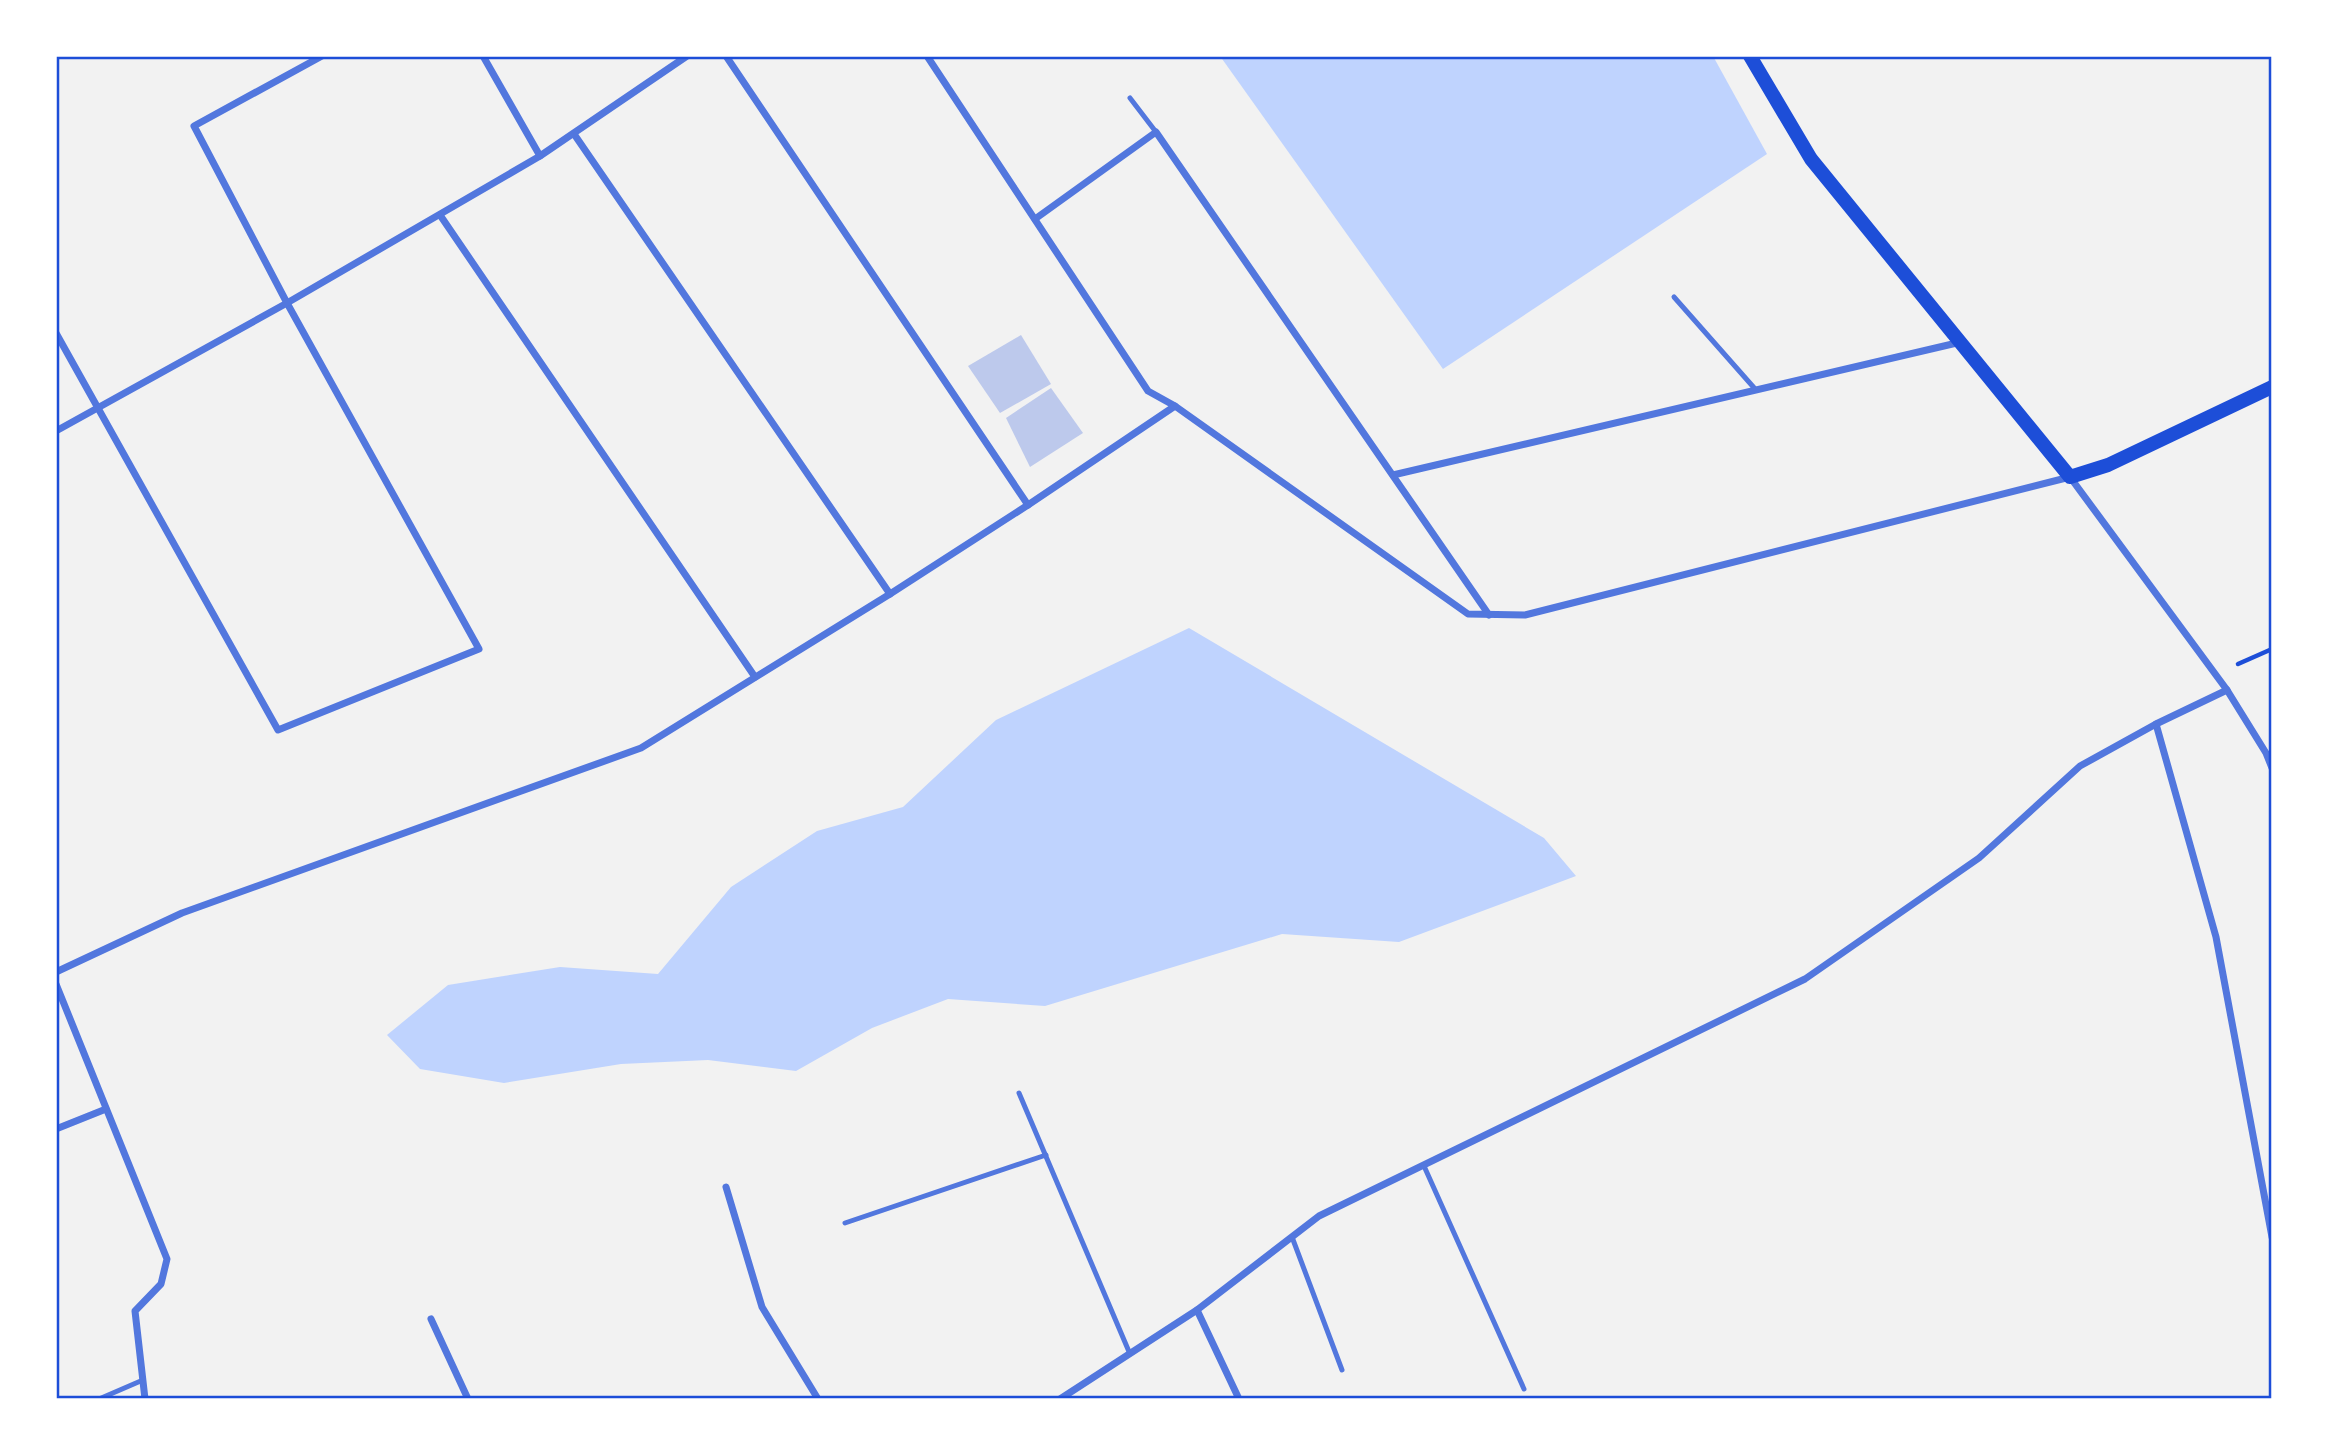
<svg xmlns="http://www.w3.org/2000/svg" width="2328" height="1455" font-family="'PT Sans',sans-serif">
	<rect width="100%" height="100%" fill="#f2f2f2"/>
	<g fill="#bfd3fe">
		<path d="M1220,56H1713L1767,154L1443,369Z"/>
		<path d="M1189,628L1544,838L1576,876L1399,942L1282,934L1045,1006L948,999L872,1028L796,1071L708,1060L621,1064L504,1083L420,1069L387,1035L448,985L560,967L658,974L731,887L817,831L903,807L996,720Z"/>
	</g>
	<g fill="#bdc9ec">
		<path d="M1021,335L1051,384L1000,413L968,366Z"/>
		<path d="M1051,388L1083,433L1030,467L1006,418Z"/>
	</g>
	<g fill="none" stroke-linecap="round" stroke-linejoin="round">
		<path stroke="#1d4ed8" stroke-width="4.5" d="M2238,664L2272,649"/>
		<g stroke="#5277de" stroke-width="5">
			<path d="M1130,98L1156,132"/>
			<path d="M1674,297L1756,390"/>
			<path d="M1019,1093L1130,1354"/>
			<path d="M1424,1166L1524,1389"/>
			<path d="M845,1223L1046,1155"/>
			<path d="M1292,1237L1342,1370"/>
			<path d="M99,1399L143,1380"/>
		</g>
		<g stroke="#5277de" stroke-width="7">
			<path d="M483,56L540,156"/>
			<path d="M726,56L1028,505"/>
			<path d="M927,56L1148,391L1175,406"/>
			<path d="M574,134L890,594"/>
			<path d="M440,215L755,677"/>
			<path d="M1035,219L1156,132L1489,615"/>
			<path d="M56,333L278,730L479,649L287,303L194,126L322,56"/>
			<path d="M56,431L287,303L540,156L687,56"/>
			<path d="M1393,475L1961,342"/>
			<path d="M2156,724L2216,937L2272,1237"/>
			<path d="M56,972L182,913L641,748L890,594L1028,505L1175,406L1468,614L1525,615L2070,477L2227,690L2266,753L2272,768"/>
			<path d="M56,984L167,1259L161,1284L135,1311L145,1399"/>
			<path d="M56,1129L106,1109"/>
			<path d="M726,1187L762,1307L818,1399"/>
			<path d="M1197,1310L1319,1216L1805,979L1979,858L2080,766L2156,724L2227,690"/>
			<path d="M431,1319L468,1399"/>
			<path d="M1060,1399L1197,1310L1239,1399"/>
		</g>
		<path stroke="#1d4ed8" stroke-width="14" d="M1750,56L1811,159L2070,477L2108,465L2272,387"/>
	</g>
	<rect width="2328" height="1455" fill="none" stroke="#ffffff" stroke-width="116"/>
	<rect x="58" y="58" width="2212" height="1339" fill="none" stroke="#1d4ed8" stroke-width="2.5"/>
</svg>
